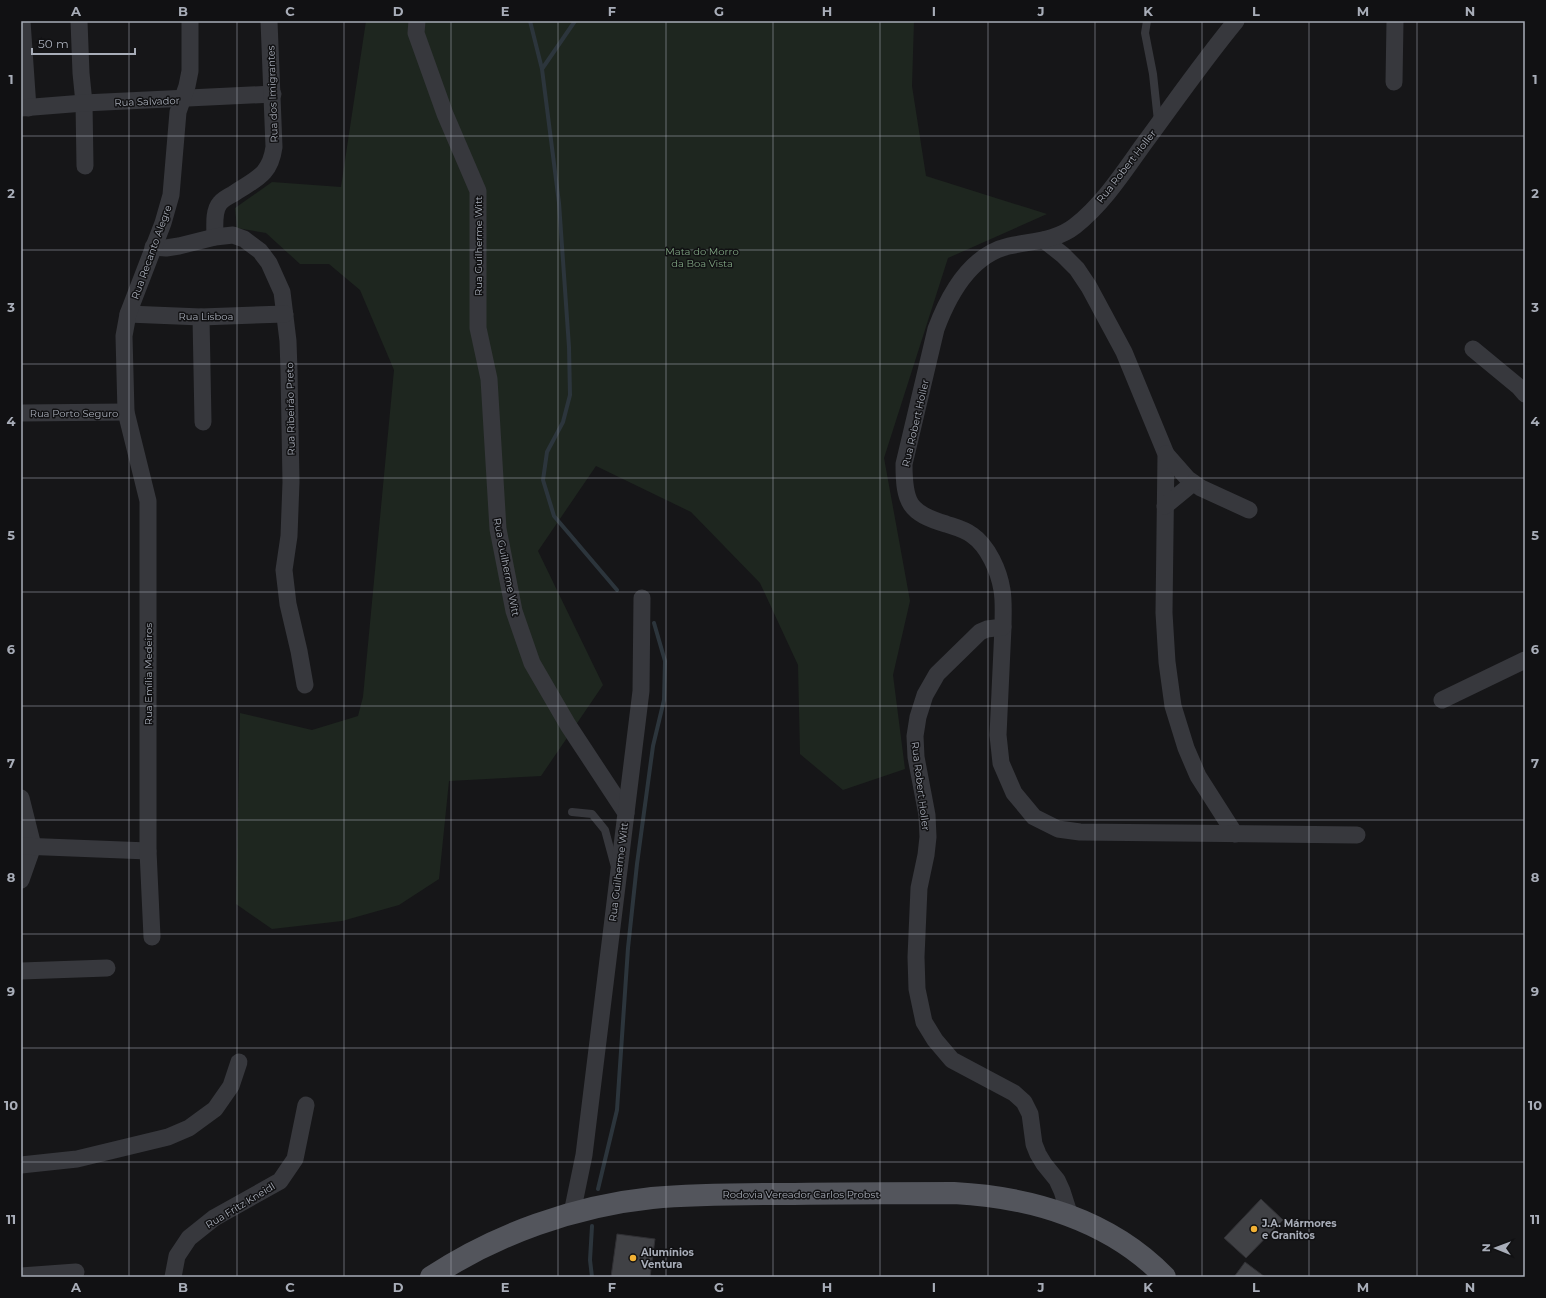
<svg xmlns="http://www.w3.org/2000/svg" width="1546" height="1298" font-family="Montserrat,sans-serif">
	<rect width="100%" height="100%" fill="#161618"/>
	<path fill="#1e261f" d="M366,21H914L912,86L926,176L1047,214L948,258L884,458L910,601L893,675L905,769L843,790L800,754L798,665L760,583L691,512L596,466L538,551L603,685L541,776L449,781L439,879L399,905L342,921L272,929L236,904L240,713L312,730L358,716L363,697L394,370L360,290L329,264H300L266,233L237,228L235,208L272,182L341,187Z"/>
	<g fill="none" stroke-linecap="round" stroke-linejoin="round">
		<g stroke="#2c353c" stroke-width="4">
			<path d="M530,21L542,69L559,203L569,347L570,395L563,422L547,452L543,480L554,516L617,590"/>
			<path d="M542,69L575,21"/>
			<path d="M598,1189L617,1110L628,948L637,864L653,746L664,700L665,661L654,623"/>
			<path d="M592,1226L590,1260L592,1277"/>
		</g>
	</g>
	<g fill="#404145" stroke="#303034">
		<path d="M1261,1199L1283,1220L1246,1258L1224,1238Z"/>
		<path d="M617,1234L655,1239L650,1277H611Z"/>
		<path d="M1245,1262L1265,1277H1234Z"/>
	</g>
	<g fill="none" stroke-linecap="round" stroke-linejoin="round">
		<g stroke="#37383d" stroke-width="8">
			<path d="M1147,21L1145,33L1153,74L1158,121"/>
			<path d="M572,812L592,814L605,830L615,867"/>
		</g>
		<g stroke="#37383d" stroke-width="17">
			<path d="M22,21L28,108"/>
			<path d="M79,21L81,73L84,103L85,166"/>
			<path d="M417,21L416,33L445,114L478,191V328L489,379L498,529L514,611L532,663L568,725L626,813L584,1155L572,1213"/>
			<path d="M1394,82L1395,21"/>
			<path d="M21,108L84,103L273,94"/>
			<path d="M215,237C215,227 213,211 220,203C223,199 229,196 233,194C255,179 270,176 274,147L269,21"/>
			<path d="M1044,240L1063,255L1077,269L1089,287L1124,352L1166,454L1164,613L1167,662L1173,706L1186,748L1198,776L1235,834"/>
			<path d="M153,247L166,248L179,246L215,237L233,235L244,239L260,251L269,263L282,292L288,341L289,371L291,482L289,536L284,570L288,604L299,651L305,685"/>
			<path d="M128,314L201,317L285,314"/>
			<path d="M201,317L203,422"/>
			<path d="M1473,349L1519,387L1525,394"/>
			<path d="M21,413L126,412"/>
			<path d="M1166,454L1188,479L1201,488L1249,510"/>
			<path d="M1165,506L1193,483"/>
			<path d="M1003,627L998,735L1001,763L1014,793L1034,817L1058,829L1080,832L1357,835"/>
			<path d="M1442,700L1525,660"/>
			<path d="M21,798L33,846L21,880"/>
			<path d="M626,813L641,691L642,598"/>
			<path d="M21,846L148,851"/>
			<path d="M152,937L148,851V501L126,412L124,336L128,314L163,223L171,195L178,112L187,86L190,71V21"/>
			<path d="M21,971L107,968"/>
			<path d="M21,1165L77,1159L168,1137L189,1128L215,1109L231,1086L239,1062"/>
			<path d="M1070,1216L1062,1191L1057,1180L1044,1164L1038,1154L1034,1144L1030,1114L1024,1102L1014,1093L952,1060L935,1040L924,1022L917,989L916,957L919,888L926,855L928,837L927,815L916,757L915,736L918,717L925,695L937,674L980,632L987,629L1003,627C1003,615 1004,602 1002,590C999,571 988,546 972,535C964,529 955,527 946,524C909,513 904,503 904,464L936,329C949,294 970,255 1009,246C1032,241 1056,241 1075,226C1103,204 1123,173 1143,145C1174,103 1203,61 1236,21"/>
			<path d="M21,1276L76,1272"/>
			<path d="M173,1277L177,1256L189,1238L214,1218L280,1181L295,1159L306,1105"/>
		</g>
		<path stroke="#53555c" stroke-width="22" d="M431,1277C496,1234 575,1206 652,1198C699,1194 746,1194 794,1194C847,1193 901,1193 954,1193C1031,1197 1110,1220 1165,1277"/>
	</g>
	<path fill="none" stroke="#a8adb8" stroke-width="1" stroke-opacity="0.55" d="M129,21V1277M237,21V1277M344,21V1277M451,21V1277M558,21V1277M666,21V1277M773,21V1277M880,21V1277M988,21V1277M1095,21V1277M1202,21V1277M1309,21V1277M1417,21V1277M21,136H1525M21,250H1525M21,364H1525M21,478H1525M21,592H1525M21,706H1525M21,820H1525M21,934H1525M21,1048H1525M21,1162H1525"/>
	<g fill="#f2b134" stroke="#111113" stroke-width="1.5">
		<circle cx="1254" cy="1229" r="4"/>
		<circle cx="633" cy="1258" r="4"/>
	</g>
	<g text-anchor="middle" stroke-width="3" stroke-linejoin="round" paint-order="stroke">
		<g font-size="10" fill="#a8adb8" stroke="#111113">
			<text transform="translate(272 94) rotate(-92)" y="4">Rua dos Imigrantes</text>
			<text transform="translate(147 101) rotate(-2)" y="4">Rua Salvador</text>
			<text transform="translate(1126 166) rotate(-52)" y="4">Rua Robert Holler</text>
			<text transform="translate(478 246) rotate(-90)" y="4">Rua Guilherme Witt</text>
			<text transform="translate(151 252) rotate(-70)" y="4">Rua Recanto Alegre</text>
			<text x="206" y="320">Rua Lisboa</text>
			<text transform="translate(290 409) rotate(-91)" y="4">Rua Ribeirão Preto</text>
			<text x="74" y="417">Rua Porto Seguro</text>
			<text transform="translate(915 423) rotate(-77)" y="4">Rua Robert Holler</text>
			<text transform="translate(507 567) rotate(79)" y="4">Rua Guilherme Witt</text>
			<text transform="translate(148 674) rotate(-90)" y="4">Rua Emília Medeiros</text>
			<text transform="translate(921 786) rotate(83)" y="4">Rua Robert Holler</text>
			<text transform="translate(618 872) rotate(-83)" y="4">Rua Guilherme Witt</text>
			<text x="801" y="1198">Rodovia Vereador Carlos Probst</text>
			<text transform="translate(240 1205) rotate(-31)" y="4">Rua Fritz Kneidl</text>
		</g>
		<g font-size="10" fill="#7fa381" stroke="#111113">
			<text x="702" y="255">Mata do Morro<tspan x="702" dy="12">da Boa Vista</tspan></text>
		</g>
		<g font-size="10" font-weight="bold" fill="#a8adb8" stroke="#111113" text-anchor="start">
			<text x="1262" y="1227">J.A. Mármores<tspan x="1262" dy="12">e Granitos</tspan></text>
			<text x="641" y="1256">Alumínios<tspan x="641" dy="12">Ventura</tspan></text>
		</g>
	</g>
	<rect width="1546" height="1298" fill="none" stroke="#111113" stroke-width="44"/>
	<g transform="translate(1496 1248) rotate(271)" stroke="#111113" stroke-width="3" paint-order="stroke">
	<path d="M0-3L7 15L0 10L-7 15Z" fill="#a8adb8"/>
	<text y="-6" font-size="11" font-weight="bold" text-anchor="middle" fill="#a8adb8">N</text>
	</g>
	<path d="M32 48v6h103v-6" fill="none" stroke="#a8adb8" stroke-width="2"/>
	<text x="38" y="48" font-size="12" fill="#a8adb8" stroke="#111113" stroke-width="3" paint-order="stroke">50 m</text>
	<rect x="22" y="22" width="1502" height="1254" fill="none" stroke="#a8adb8" stroke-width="1.5"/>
	<g font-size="13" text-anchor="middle" font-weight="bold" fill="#a8adb8">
		<text x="76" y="16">A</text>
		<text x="183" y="16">B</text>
		<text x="290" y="16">C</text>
		<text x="398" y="16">D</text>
		<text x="505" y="16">E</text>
		<text x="612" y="16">F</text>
		<text x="719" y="16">G</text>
		<text x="827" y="16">H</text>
		<text x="934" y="16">I</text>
		<text x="1041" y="16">J</text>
		<text x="1148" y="16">K</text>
		<text x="1256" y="16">L</text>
		<text x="1363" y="16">M</text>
		<text x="1470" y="16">N</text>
		<text x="11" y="84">1</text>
		<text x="1535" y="84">1</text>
		<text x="11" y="198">2</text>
		<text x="1535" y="198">2</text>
		<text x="11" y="312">3</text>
		<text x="1535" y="312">3</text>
		<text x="11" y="426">4</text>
		<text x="1535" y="426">4</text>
		<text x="11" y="540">5</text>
		<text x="1535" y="540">5</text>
		<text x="11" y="654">6</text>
		<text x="1535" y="654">6</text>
		<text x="11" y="768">7</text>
		<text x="1535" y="768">7</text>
		<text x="11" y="882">8</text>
		<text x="1535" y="882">8</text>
		<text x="11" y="996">9</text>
		<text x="1535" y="996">9</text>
		<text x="11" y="1110">10</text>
		<text x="1535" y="1110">10</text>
		<text x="11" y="1224">11</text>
		<text x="1535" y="1224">11</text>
		<text x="76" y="1292">A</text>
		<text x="183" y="1292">B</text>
		<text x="290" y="1292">C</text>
		<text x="398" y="1292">D</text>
		<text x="505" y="1292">E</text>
		<text x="612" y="1292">F</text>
		<text x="719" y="1292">G</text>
		<text x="827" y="1292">H</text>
		<text x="934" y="1292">I</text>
		<text x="1041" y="1292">J</text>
		<text x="1148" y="1292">K</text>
		<text x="1256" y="1292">L</text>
		<text x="1363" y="1292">M</text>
		<text x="1470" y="1292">N</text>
	</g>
</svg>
